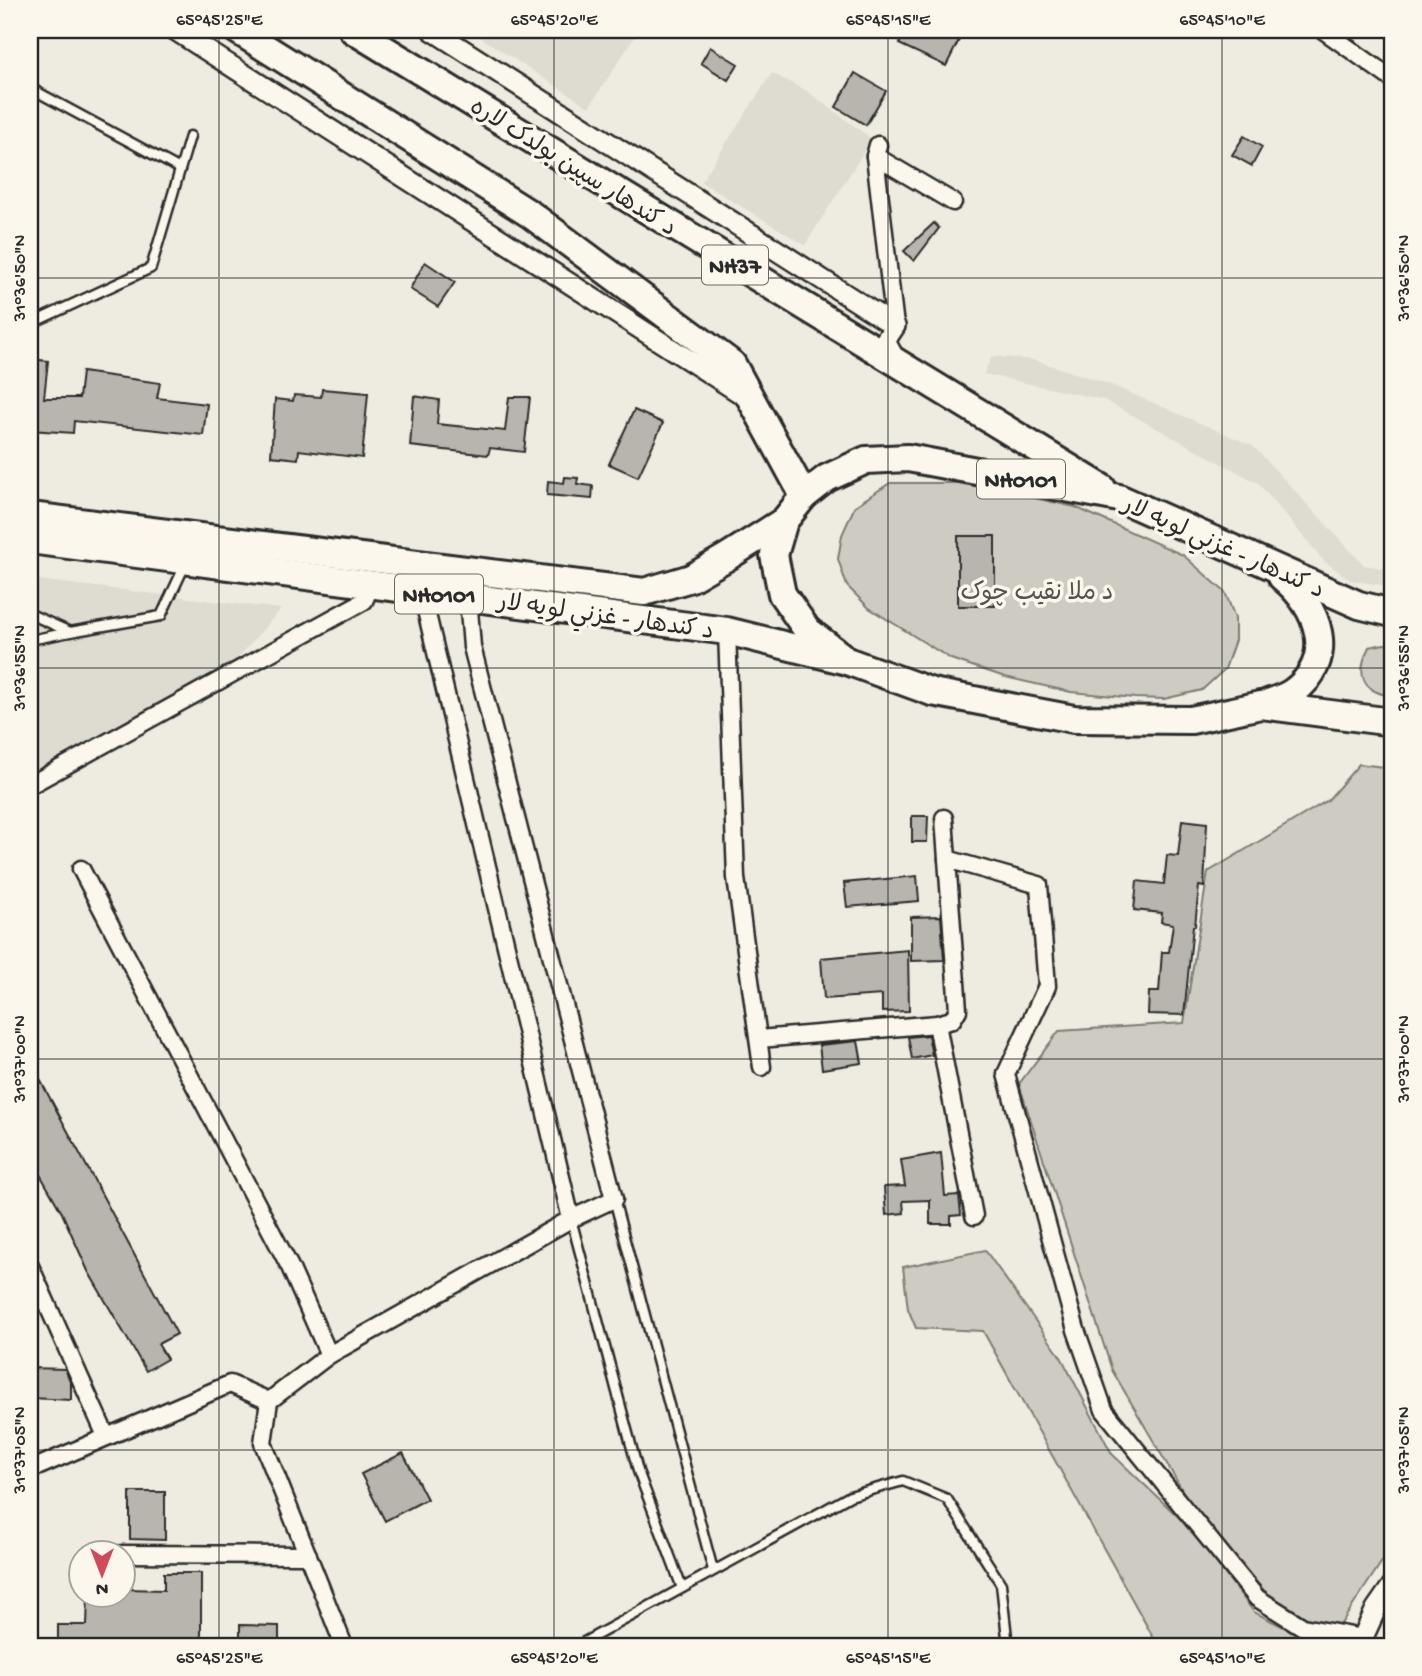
<svg xmlns="http://www.w3.org/2000/svg" width="1422" height="1676" font-family="'Gochi Hand','Playpen Sans Arabic',sans-serif">
	<rect width="100%" height="100%" fill="#eeebe0"/>
	<filter id="ink" filterUnits="userSpaceOnUse"><feTurbulence type="fractalNoise" baseFrequency=".0143" numOctaves="2"/><feDisplacementMap in="SourceGraphic" scale="14" xChannelSelector="R" yChannelSelector="G"/><feConvolveMatrix kernelMatrix="1 2 1 2 8 2 1 2 1" color-interpolation-filters="sRGB"/></filter>
	<g filter="url(#ink)">
		<g fill="#dedbd1">
			<path d="M469,30H639L589,107Z"/>
			<path d="M772,73L807,91L872,139L805,245L701,182Z"/>
			<path d="M992,356L1034,360L1109,384L1253,446L1364,565L1392,570V587L1350,580L1324,561L1258,483L1104,400L984,374Z"/>
			<path d="M30,579L281,609L228,669L30,775Z"/>
		</g>
		<g fill="#cecbc2" stroke="#7c7b76" stroke-width="2">
			<path d="M890,483H967L1075,507L1183,555L1225,592L1235,618V640L1225,669L1202,690L1164,699L1135,698L1071,692L1005,677L951,659L869,608L847,586L838,559L842,535L855,506Z"/>
			<path d="M1384,644L1392,645V696C1361,692 1356,673 1369,647Z"/>
			<path d="M1359,764L1392,768V1546L1339,1627L1290,1618L1202,1524L1112,1370L1019,1084L1059,1031L1184,1023L1208,872L1328,800Z"/>
			<path d="M985,1250L1061,1357L1112,1454L1188,1526L1254,1612L1305,1638L1333,1646H1158L983,1331L916,1328L908,1309L903,1267Z"/>
		</g>
		<g fill="#b8b5ae" stroke="#2b2b2b" stroke-width="2">
			<path d="M906,30H940L960,38L946,66L899,44Z"/>
			<path d="M710,47L738,64L728,80L701,63Z"/>
			<path d="M855,73L886,91L866,125L836,107Z"/>
			<path d="M1244,136L1262,147L1252,166L1232,155Z"/>
			<path d="M934,223L939,228L914,261L904,251Z"/>
			<path d="M425,262L455,282L438,307L410,289Z"/>
			<path d="M30,359L48,361L44,398H79L82,372L160,383L157,398L207,404L203,435L74,421L73,433L30,430Z"/>
			<path d="M322,389L368,393L362,458L299,450L298,459L271,456L275,399L293,401L294,395L321,397Z"/>
			<path d="M414,396L439,400L437,424L505,431L509,397H530L524,452L490,448L488,455L410,446Z"/>
			<path d="M634,410L663,423L638,477L609,464Z"/>
			<path d="M565,477L578,478L577,484L593,486L592,499L547,495L548,481L564,483Z"/>
			<rect x="958" y="536" width="37" height="70"/>
			<path d="M912,816H928L927,842H912Z"/>
			<path d="M1182,820L1207,823L1204,887L1199,886L1195,926H1193L1184,1015L1148,1014L1149,992H1159L1162,952H1169L1173,924L1161,922L1162,913L1134,910L1137,881L1164,884L1167,855L1178,856Z"/>
			<path d="M917,876L919,901L847,907L844,883Z"/>
			<path d="M941,916L944,960L911,961V917Z"/>
			<path d="M908,950L909,1011L882,1012V995L824,999L821,958Z"/>
			<path d="M928,1035L932,1055L912,1059L908,1037Z"/>
			<path d="M858,1041L862,1063L822,1069L819,1045Z"/>
			<path d="M30,1061L177,1334L158,1344L167,1359L146,1371L88,1271L62,1213L30,1157Z"/>
			<path d="M941,1153L945,1196L959,1195L961,1215L951,1216V1224H930V1200L903,1201L904,1213L886,1215L884,1187L905,1186L901,1160Z"/>
			<path d="M30,1368L65,1369L71,1384V1400L30,1398Z"/>
			<path d="M403,1453L427,1499L385,1521L361,1474Z"/>
			<path d="M130,1492H165V1540L130,1539Z"/>
			<path d="M164,1573H201V1646H58V1625H87L88,1595H126V1589L164,1590Z"/>
			<path d="M240,1625L279,1626V1646H240Z"/>
		</g>
		<g fill="none" stroke-linecap="round" stroke-linejoin="round">
			<defs>
				<g id="service">
					<path d="M882,30L886,32"/>
					<path d="M30,88L180,169"/>
					<path d="M30,324L151,268L190,136"/>
					<path d="M30,614L70,632L161,616L185,565"/>
					<path d="M30,640L70,632"/>
					<path d="M614,1199L713,1570"/>
					<path d="M571,1219L638,1471L682,1588"/>
					<path d="M577,1646L850,1496L903,1481L947,1499L1001,1584L1008,1646"/>
				</g>
				<g id="minor">
					<path d="M1323,30L1392,79"/>
					<path d="M878,145L875,156L895,326"/>
					<path d="M875,156L953,202"/>
					<path d="M420,585L571,1219"/>
					<path d="M727,631L736,878L762,1067"/>
					<path d="M30,785L364,601L371,585"/>
					<path d="M947,859L1039,885L1047,986L1006,1074L1076,1330L1104,1410L1257,1598L1303,1627L1363,1638"/>
					<path d="M81,869L290,1267L329,1355"/>
					<path d="M937,1024L974,1216"/>
					<path d="M759,1039L937,1024L952,1020L958,1010L944,818"/>
					<path d="M30,1266L106,1436"/>
					<path d="M30,1470L230,1384L269,1401"/>
					<path d="M122,1554L308,1555"/>
					<path d="M344,1646L263,1443L269,1401L329,1355L571,1219L614,1199L472,647L468,597"/>
				</g>
				<g id="tertiary">
					<path d="M175,30L748,398"/>
					<path d="M432,30L895,326L885,341L896,361"/>
					<path d="M1359,1646L1376,1609L1392,1586"/>
				</g>
				<g id="trunk">
					<path d="M237,30L530,214L732,364L804,496"/>
					<path d="M353,30L1102,488"/>
					<path d="M30,516L644,592L691,578L727,557L784,521L804,496L827,478L866,460L908,458L1119,498L1359,605L1392,613"/>
					<path d="M784,521L774,555L782,594L807,630L840,655"/>
					<path d="M30,540L727,631L847,661L932,692L1074,719L1191,720L1261,705L1392,722"/>
					<path d="M1263,705C1272,701 1285,698 1293,692C1338,659 1319,607 1282,577"/>
				</g>
			</defs>
			<use href="#service" stroke="#2b2b2b" stroke-width="13"/>
			<use href="#minor" stroke="#2b2b2b" stroke-width="21"/>
			<use href="#tertiary" stroke="#2b2b2b" stroke-width="24"/>
			<use href="#trunk" stroke="#2b2b2b" stroke-width="32"/>
			<use href="#service" stroke="#fbf7ec" stroke-width="8"/>
			<use href="#minor" stroke="#fbf7ec" stroke-width="16"/>
			<use href="#tertiary" stroke="#fbf7ec" stroke-width="19"/>
			<use href="#trunk" stroke="#fbf7ec" stroke-width="26"/>
		</g>
	</g>
	<path fill="none" stroke="#2b2b2b" stroke-width="2" stroke-opacity="0.45" d="M219,30V1646M554,30V1646M888,30V1646M1222,30V1646M30,278H1392M30,668H1392M30,1059H1392M30,1450H1392"/>
	<g text-anchor="middle" stroke-width="7" stroke-linejoin="round" paint-order="stroke">
		<g fill="#fbf7ec" stroke="#696865" stroke-width="2">
			<rect x="702" y="245.5" width="66" height="39" rx="5"/>
			<rect x="977" y="459.5" width="88" height="39" rx="5"/>
			<rect x="395" y="574.5" width="88" height="39" rx="5"/>
		</g>
		<g font-size="23" font-weight="bold" fill="#2b2b2b">
			<text x="735" y="273">NH37</text>
			<text x="1021" y="487">NH0101</text>
			<text x="439" y="602">NH0101</text>
		</g>
		<g font-size="24" fill="#2b2b2b" stroke="#fbf7ec">
			<text transform="translate(574 166) rotate(32)" y="8">د کندهار سپین بولدک لاره</text>
			<text transform="translate(1224 546) rotate(24)" y="8">د کندهار - غزني لويه لار</text>
			<text transform="translate(606 615) rotate(8)" y="8">د کندهار - غزني لويه لار</text>
		</g>
		<g font-size="24" fill="#545351" stroke="#fbf7ec">
			<text x="1037" y="599">د ملا نقيب چوک</text>
		</g>
	</g>
	<rect width="1422" height="1676" fill="none" stroke="#fbf7ec" stroke-width="77"/>
	<g transform="translate(102 1574) rotate(180)"><circle r="33" fill="#fbf7ec" stroke="#a8a59f" stroke-width="2"/>
	<path d="M0-5L12 26L0 18L-12 26Z" fill="#d1495b"/>
	<text y="-10" font-size="19" font-weight="bold" text-anchor="middle" fill="#2b2b2b">N</text>
	</g>
	<rect x="38" y="38" width="1346" height="1600" fill="none" stroke="#2b2b2b" stroke-width="2.5"/>
	<g font-size="18" text-anchor="middle" fill="#2b2b2b">
		<text x="219" y="25">65°45'25"E</text>
		<text x="554" y="25">65°45'20"E</text>
		<text x="888" y="25">65°45'15"E</text>
		<text x="1222" y="25">65°45'10"E</text>
		<text transform="translate(1403 278) rotate(-90)" y="6">31°36'50"N</text>
		<text transform="translate(19 278) rotate(-90)" y="6">31°36'50"N</text>
		<text transform="translate(1403 668) rotate(-90)" y="6">31°36'55"N</text>
		<text transform="translate(19 668) rotate(-90)" y="6">31°36'55"N</text>
		<text transform="translate(1403 1059) rotate(-90)" y="6">31°37'00"N</text>
		<text transform="translate(19 1059) rotate(-90)" y="6">31°37'00"N</text>
		<text transform="translate(1403 1450) rotate(-90)" y="6">31°37'05"N</text>
		<text transform="translate(19 1450) rotate(-90)" y="6">31°37'05"N</text>
		<text x="219" y="1663">65°45'25"E</text>
		<text x="554" y="1663">65°45'20"E</text>
		<text x="888" y="1663">65°45'15"E</text>
		<text x="1222" y="1663">65°45'10"E</text>
	</g>
</svg>
